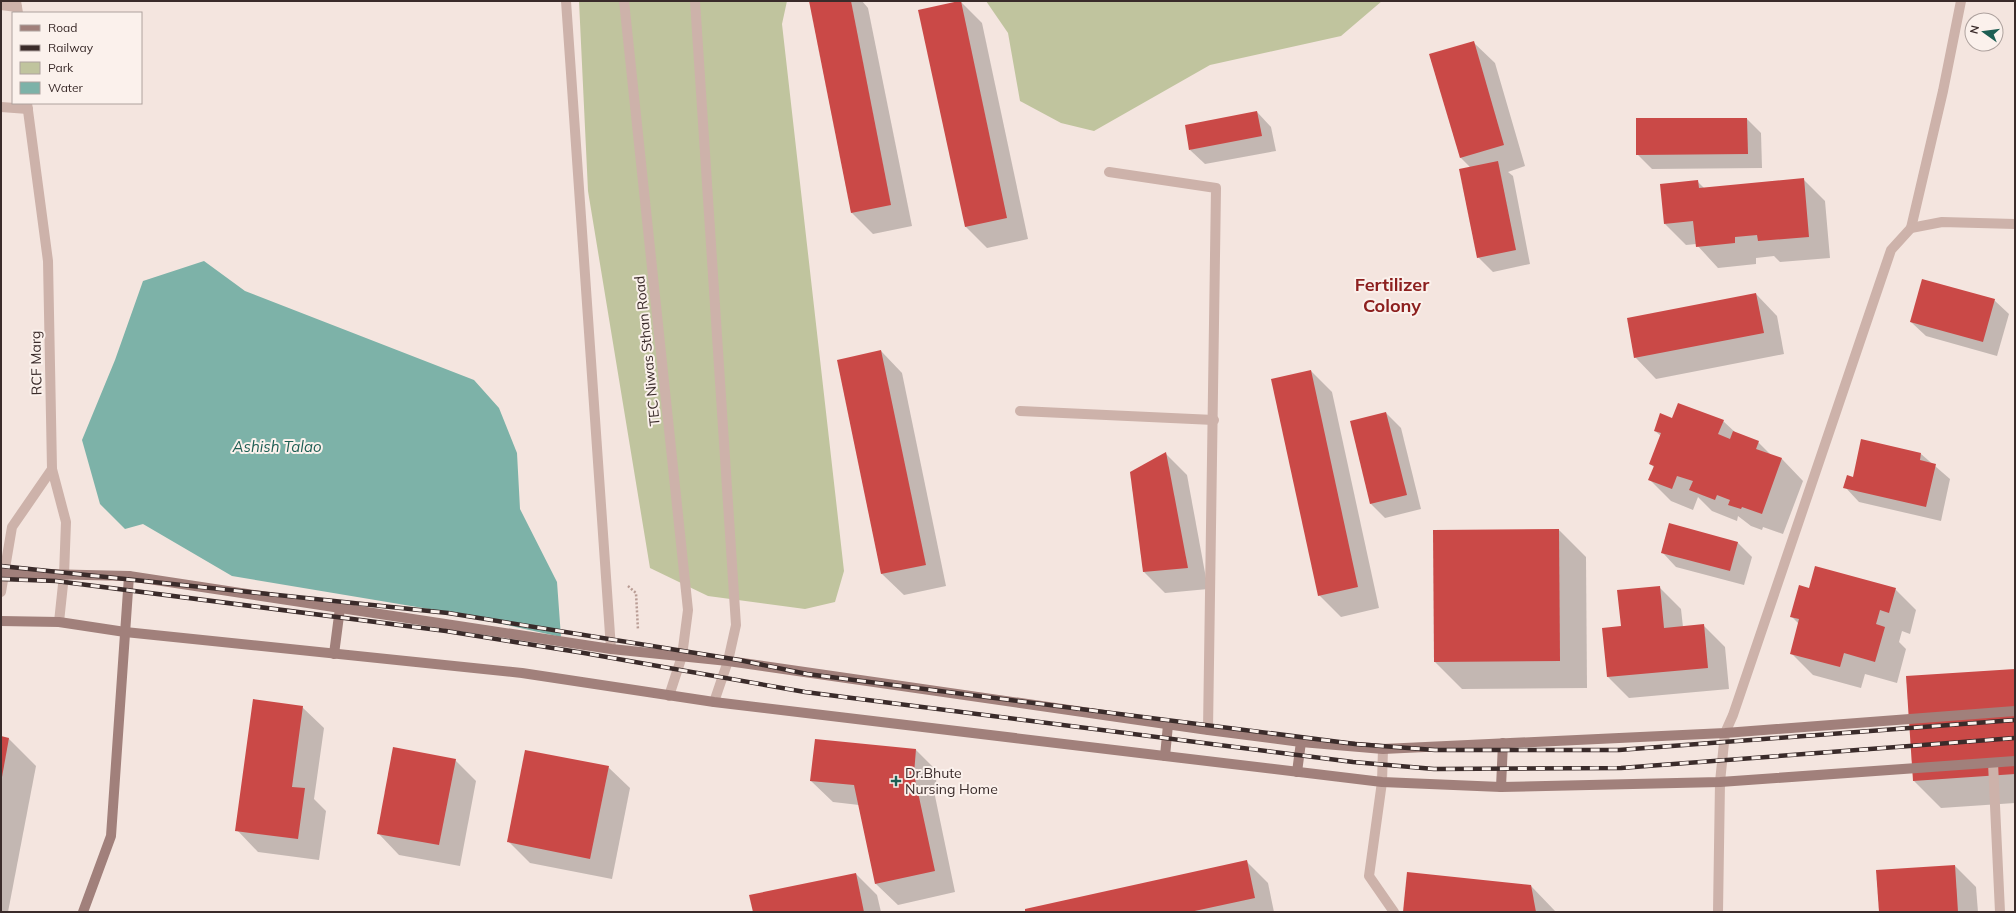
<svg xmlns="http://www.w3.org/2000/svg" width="2016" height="913" font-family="Mulish,sans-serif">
	<rect width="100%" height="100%" fill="#f4e5df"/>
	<g fill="#c0c49e">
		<path d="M579,1H787L782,24L844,571L835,602L805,609L708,596L650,568L588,191Z"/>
		<path d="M986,1H1382L1341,36L1210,65L1094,131L1061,123L1020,101L1008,33Z"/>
	</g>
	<path fill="#7db2a8" d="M204,261L245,291L474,380L499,408L517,453L520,509L557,582L561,637L453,613L232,576L143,524L125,529L100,504L82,440L115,360L143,281Z"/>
	<g fill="#0003">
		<path d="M810,1H862L868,8L912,226L873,234L852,213Z"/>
		<path d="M961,2L982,23L1028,239L987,248L966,227L920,11Z"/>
		<path d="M1473,42L1495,63L1525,166L1508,172L1513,176L1530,264L1493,272L1478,257L1470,167L1461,158L1430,55Z"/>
		<path d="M1257,112L1271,127L1276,151L1205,164L1190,150Z"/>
		<path d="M1747,119L1761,133L1762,168L1652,169L1637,154Z"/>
		<path d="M1803,179L1825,201L1830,258L1780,262L1774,256L1756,258V264L1718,268L1696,244L1686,245L1665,224L1698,182L1705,189Z"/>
		<path d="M1756,294L1777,316L1784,354L1656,379L1635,357Z"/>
		<path d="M1994,300L2009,314L1997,356L1926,336L1911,322Z"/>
		<path d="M881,351L902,373L946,586L904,595L882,574Z"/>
		<path d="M1311,371L1332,392L1379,608L1341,617L1319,595Z"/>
		<path d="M1386,413L1401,428L1421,509L1385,518L1371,504Z"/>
		<path d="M1672,419L1723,421L1736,433L1758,442L1772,456L1782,459L1803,481L1783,534L1763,527L1762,530L1751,526L1738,516L1737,521L1712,511L1698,497L1693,510L1671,501L1650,480L1654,467L1650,464L1661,436L1655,431Z"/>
		<path d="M1166,454L1187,475L1208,589L1165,593L1144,572Z"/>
		<path d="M1921,454L1950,479L1941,521L1859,502L1845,487L1854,478Z"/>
		<path d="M1559,530L1586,557L1587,688L1462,689L1435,662L1434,531Z"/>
		<path d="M1737,542L1752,557L1744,585L1676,567L1662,552Z"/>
		<path d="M1659,587L1681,609L1683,627L1703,625L1725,647L1729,689L1629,698L1608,677L1622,627Z"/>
		<path d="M1809,589H1895L1916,610L1910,634L1902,631L1899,642L1906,649L1897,683L1865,674L1861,688L1813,675L1791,653L1799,624L1791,616Z"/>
		<path d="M2015,670V803L1941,808L1914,781L1908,677Z"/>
		<path d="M302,707L324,728L314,799L326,811L319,860L258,852L237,830Z"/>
		<path d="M1,737L9,739L36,766L8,912H1Z"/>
		<path d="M916,750L937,771L935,796L955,892L898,905L876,884L859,805L833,802L811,781Z"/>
		<path d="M455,760L476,781L460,866L399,855L378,833Z"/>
		<path d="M608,767L630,788L612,879L530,863L508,841Z"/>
		<path d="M1246,861L1268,883L1274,912H1026Z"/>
		<path d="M1955,866L1976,887L1978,912H1880Z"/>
		<path d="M856,874L877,895L881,912H754Z"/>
		<path d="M1531,886L1556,912H1404Z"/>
	</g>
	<g fill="#ca4947">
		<path d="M809,1H851L891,205L851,213Z"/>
		<path d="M959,1H961L1007,218L965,227L918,10Z"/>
		<path d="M1474,41L1504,145L1460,158L1429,54Z"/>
		<path d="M1257,111L1262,136L1189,150L1185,125Z"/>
		<path d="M1636,118H1747L1748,154L1636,155Z"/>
		<path d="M1498,161L1516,250L1477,258L1459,169Z"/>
		<path d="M1804,178L1809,237L1758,241L1757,235L1735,237V243L1696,247L1693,221L1664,224L1660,184L1698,180L1699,188Z"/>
		<path d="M1922,279L1995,299L1983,342L1910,322Z"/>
		<path d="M1756,293L1764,333L1634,358L1627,318Z"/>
		<path d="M881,350L926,565L881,574L837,360Z"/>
		<path d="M1311,370L1358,587L1318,596L1271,379Z"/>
		<path d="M1678,403L1724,420L1718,434L1730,439L1733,431L1759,441L1756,449L1782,458L1762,514L1742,507L1741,509L1728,505L1730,500L1717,495L1715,500L1689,490L1693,481L1677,476L1672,489L1648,480L1654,466L1649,464L1661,433L1654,431L1660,413L1672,418Z"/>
		<path d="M1386,412L1407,495L1370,504L1350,421Z"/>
		<path d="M1861,439L1921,453L1920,460L1936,464L1926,507L1843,488L1847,475L1853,477Z"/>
		<path d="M1166,452L1188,568L1143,572L1130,472Z"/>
		<path d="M1669,523L1738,542L1730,571L1661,553Z"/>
		<path d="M1559,529L1560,661L1434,662L1433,530Z"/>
		<path d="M1815,566L1896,588L1889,613L1880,610L1876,624L1885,627L1875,662L1844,653L1840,667L1790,654L1799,619L1790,617L1799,585L1809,588Z"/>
		<path d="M1660,586L1664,628L1704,624L1708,668L1607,677L1602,628L1621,626L1617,590Z"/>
		<path d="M2015,669V774L1913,781L1906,676Z"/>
		<path d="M253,699L303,706L292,787L305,788L298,839L235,831Z"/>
		<path d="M1,736L9,738L2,777H1Z"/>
		<path d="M815,739L916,749L914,774L935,871L875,884L854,785L810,781Z"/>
		<path d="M393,747L456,759L439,845L377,834Z"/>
		<path d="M525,750L609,766L590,859L507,842Z"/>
		<path d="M1247,860L1255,898L1190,912H1025V909Z"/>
		<path d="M1955,865L1958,912H1879L1876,870Z"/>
		<path d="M1407,872L1531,885L1536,912H1403Z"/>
		<path d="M856,873L864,912H753L749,895Z"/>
	</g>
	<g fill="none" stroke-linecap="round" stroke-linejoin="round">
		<path stroke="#b99c94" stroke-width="2.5" stroke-dasharray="2 2" stroke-linecap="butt" d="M628,586L636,593L638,630"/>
		<g stroke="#cdb2aa" stroke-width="10">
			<path d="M1,5L17,7"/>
			<path d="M1,107L28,109"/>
			<path d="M1109,172L1216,188L1208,730"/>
			<path d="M1020,411L1214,420"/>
			<path d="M1383,749L1382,782L1369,876L1394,912"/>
			<path d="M1993,763L2000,912"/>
		</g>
		<g stroke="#cdb2aa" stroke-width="10">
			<path d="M16,1L18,13"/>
			<path d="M566,1L611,649"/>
			<path d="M624,1L688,610L682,656L669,696"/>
			<path d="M695,1L736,625L728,661L714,702"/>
			<path d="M27,103L48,261L52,469L66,522L64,575L59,622"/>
			<path d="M1911,228L1943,91L1961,1"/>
			<path d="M1,592L12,527L52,469"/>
			<path d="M1718,912L1720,782L1725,733L1733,715L1891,250L1911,228L1942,222L2015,224"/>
		</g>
		<g stroke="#a1807b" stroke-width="10">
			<path d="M1,573L129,576L611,649L728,661L1208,730L1301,742L1383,749L1725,733L2015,711"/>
			<path d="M1,621L59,622L125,632L522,673L714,702L1382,782L1501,787L1720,782L2015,761"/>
			<path d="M334,654L340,608"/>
			<path d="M1165,756L1168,725"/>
			<path d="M1297,772L1301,742"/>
			<path d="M1501,787L1503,743"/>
			<path d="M83,912L111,836L129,576"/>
		</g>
		<defs>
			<g id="rail">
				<path d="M1,566L448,613L739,660L807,674L1355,744L1435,750H1619L2015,720"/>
				<path d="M1,579L56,581L446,631L584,653L805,692L1353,762L1434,769L1621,768L2015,738"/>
			</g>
		</defs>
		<use href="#rail" stroke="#3a2b2a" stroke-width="4.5"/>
		<use href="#rail" stroke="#fbf1ec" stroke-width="3" stroke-dasharray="9" stroke-linecap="butt"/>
	</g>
	<path fill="#1d5e53" stroke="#fbf1ec" stroke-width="1.5" d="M894 775h4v4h4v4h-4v4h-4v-4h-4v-4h4z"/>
	<g text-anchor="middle" stroke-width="4" stroke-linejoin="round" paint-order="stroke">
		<g font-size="14" fill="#3a2b2a" stroke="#fbf1ec">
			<text transform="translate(647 351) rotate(-96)" y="5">TEC Niwas Sthan Road</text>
			<text transform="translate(36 363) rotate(-91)" y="5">RCF Marg</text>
		</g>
		<g font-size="14" fill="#3a2b2a" stroke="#fbf1ec" text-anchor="start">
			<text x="905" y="778">Dr.Bhute<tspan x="905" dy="16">Nursing Home</tspan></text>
		</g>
		<g font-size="15" font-style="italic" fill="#1d5e53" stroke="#fbf1ec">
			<text x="277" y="452">Ashish Talao</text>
		</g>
		<g font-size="18" font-weight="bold" fill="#8d201f" stroke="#fbf1ec">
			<text x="1392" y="291">Fertilizer<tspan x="1392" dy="21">Colony</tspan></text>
		</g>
	</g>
	<rect width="2016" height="913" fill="none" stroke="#3a2b2a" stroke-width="4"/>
	<rect x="12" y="12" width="130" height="92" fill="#fbf1ec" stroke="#aea29e"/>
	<rect x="20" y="25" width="20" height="6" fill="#a1807b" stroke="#aea29e"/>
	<text x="48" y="32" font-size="12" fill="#3a2b2a">Road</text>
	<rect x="20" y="45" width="20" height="6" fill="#3a2b2a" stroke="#aea29e"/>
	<text x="48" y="52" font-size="12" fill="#3a2b2a">Railway</text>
	<rect x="20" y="62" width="20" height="12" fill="#c0c49e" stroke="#aea29e"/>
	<text x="48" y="72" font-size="12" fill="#3a2b2a">Park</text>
	<rect x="20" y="82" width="20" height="12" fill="#7db2a8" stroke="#aea29e"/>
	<text x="48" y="92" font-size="12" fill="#3a2b2a">Water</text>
	<g transform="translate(1984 32) rotate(284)"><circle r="19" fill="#fbf1ec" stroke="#aea29e"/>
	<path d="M0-3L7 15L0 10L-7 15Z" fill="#1d5e53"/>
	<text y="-6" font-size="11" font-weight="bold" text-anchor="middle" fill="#3a2b2a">N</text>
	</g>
</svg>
